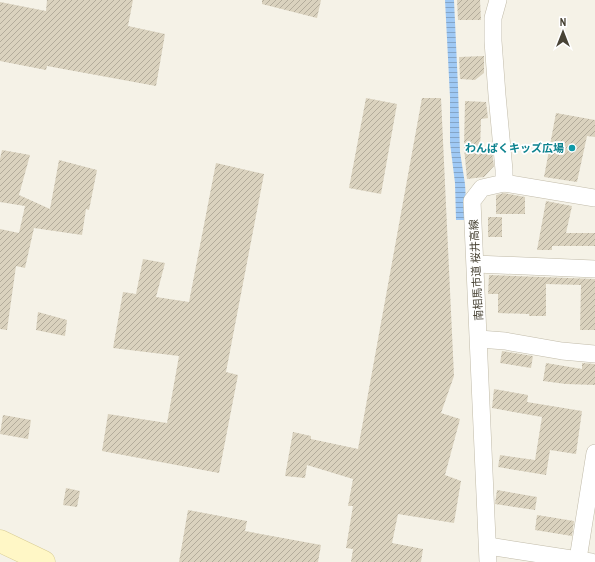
<svg xmlns="http://www.w3.org/2000/svg" width="595" height="562" font-family="'Archivo Narrow','Noto Sans JP',sans-serif">
	<defs>
		<pattern id="water-rules" width="6" height="5" patternUnits="userSpaceOnUse"><rect width="6" height="5" fill="#9fc9f5"/><path d="M0 2.5h6" fill="none" stroke="#84a5c7"/></pattern>
		<pattern id="building-hatch" width="6" height="6" patternUnits="userSpaceOnUse"><rect width="6" height="6" fill="#dad2be"/><path d="M-1 1l2-2M0 6l6-6M5 7l2-2" fill="none" stroke="#b3ac9b"/></pattern>
	</defs>
	<rect width="100%" height="100%" fill="#f5f2e7"/>
	<path fill="url(#water-rules)" d="M445,0H454L458,87L460,152L465,184L467,220H456L455,183L450,143V97Z"/>
	<g fill="url(#building-hatch)">
		<path d="M47,0H133L128,26L165,34L156,86L47,66L46,70L0,61V2L46,11Z"/>
		<path d="M262,0H321L317,18L262,4Z"/>
		<path d="M457,0H480L481,20H458Z"/>
		<path d="M484,56V73L475,80L460,79L459,57Z"/>
		<path d="M366,98L397,104L381,194L349,188Z"/>
		<path d="M422,98H441L454,376L441,413L460,419L445,475L461,481L454,523L398,514L392,543L423,549L421,562H351L353,549L346,548L353,506H348L353,479L307,465L305,478L285,476L293,432L311,436V439L358,449Z"/>
		<path d="M465,101L486,102L488,118L481,119L480,152L492,151L494,166L484,177L467,179L464,147Z"/>
		<path d="M556,113L595,120V137L587,136L577,182L544,177Z"/>
		<path d="M2,150L30,155L19,195L50,209L59,160L97,170L89,210L86,209L82,235L34,228L25,268L16,266L7,330L0,329V229L19,233L25,206L0,202V159Z"/>
		<path d="M216,163L264,174L226,372L238,375L219,473L102,451L108,414L167,423L179,356L113,348L123,292L136,294L143,259L165,263L156,297L189,302Z"/>
		<path d="M504,193L525,197V214H496V195Z"/>
		<path d="M546,201L572,206L566,233H595V246H552V250H537Z"/>
		<rect x="488" y="217" width="14" height="20"/>
		<path d="M489,275L595,279V330H580L581,285L546,284V316H529V314L498,313V294H488Z"/>
		<path d="M38,312L67,320L65,336L36,330Z"/>
		<path d="M502,351L533,356L531,368L500,363Z"/>
		<path d="M546,363L582,369V363L595,364V385L566,384L543,381Z"/>
		<path d="M494,389L528,395L527,402L582,411L576,454L550,450L546,475L498,467L500,455L535,460L542,417L492,408Z"/>
		<path d="M3,415L31,420L28,439L0,434Z"/>
		<path d="M66,488L80,491L77,507L63,505Z"/>
		<path d="M497,490L537,497L535,510L495,504Z"/>
		<path d="M188,510L247,521L245,531L321,545L318,562H179Z"/>
		<path d="M537,515L574,521L572,536L535,530Z"/>
	</g>
	<g fill="none" stroke-linecap="round" stroke-linejoin="round">
		<defs>
			<g id="street">
				<path d="M504,183L595,198"/>
				<path d="M476,264L595,269"/>
				<path d="M479,339L505,341L562,351L595,354"/>
				<path d="M488,546L591,562"/>
				<path d="M578,559L595,453"/>
				<path d="M488,562L472,201L482,188L504,183V170L497,95L493,41V18L498,0"/>
			</g>
			<path id="secondary" d="M0,541L44,562"/>
		</defs>
		<use href="#street" stroke="#c1bba9" stroke-width="18"/>
		<use href="#secondary" stroke="#d8cc94" stroke-width="23"/>
		<use href="#street" stroke="#fff" stroke-width="17"/>
		<use href="#secondary" stroke="#fff7c6" stroke-width="22"/>
	</g>
	<circle fill="#0f9aa8" stroke="#fff" stroke-width="1.5" cx="572" cy="148" r="4"/>
	<g text-anchor="middle" stroke-width="3.5" stroke-linejoin="round" paint-order="stroke">
		<g font-size="11" font-weight="bold" fill="#0d838f" stroke="#fff" text-anchor="end">
			<text x="564" y="152">わんぱくキッズ広場</text>
		</g>
		<g font-size="11" fill="#484335" stroke="#fff">
			<text transform="translate(476 270) rotate(-93)" y="4">南相馬市道 桜井高線</text>
		</g>
	</g>
	<g transform="translate(563 32)" stroke="#ffffff" stroke-width="3" paint-order="stroke">
	<path d="M0-3L7 15L0 10L-7 15Z" fill="#484335"/>
	<text y="-6" font-size="11" font-weight="bold" text-anchor="middle" fill="#484335">N</text>
	</g>
</svg>
